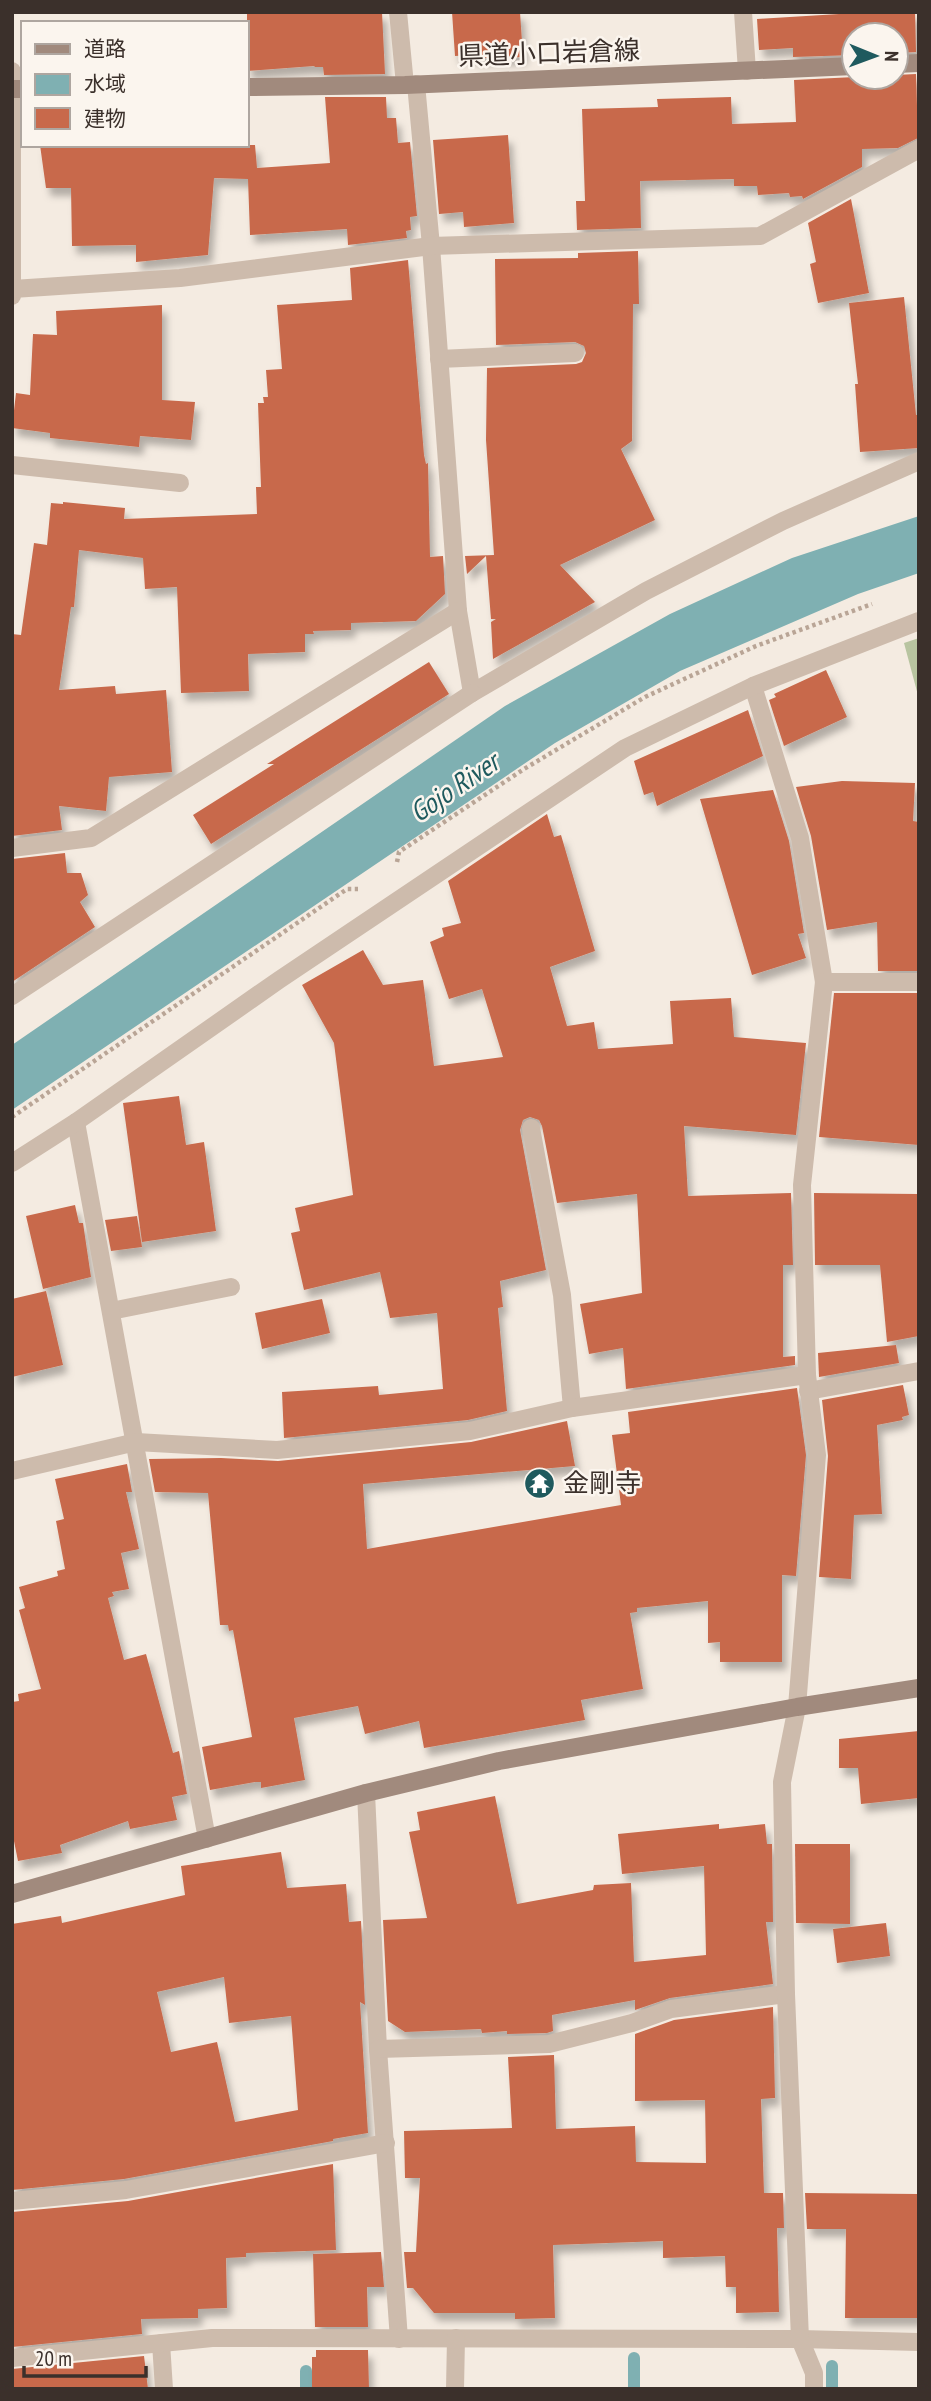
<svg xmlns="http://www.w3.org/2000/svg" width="931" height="2401" font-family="'PT Sans Narrow','Noto Sans JP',sans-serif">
	<defs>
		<filter id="shadow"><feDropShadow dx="4.5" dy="8" stdDeviation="3.5" flood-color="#0004"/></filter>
	</defs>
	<rect width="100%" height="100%" fill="#f4ebe1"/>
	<path fill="#b8c4a0" d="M919,638V699L904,643Z"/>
	<path fill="#7fb0b2" d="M919,516V573L858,594L680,671L555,743L12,1110V1045L505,706L670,614L792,558Z"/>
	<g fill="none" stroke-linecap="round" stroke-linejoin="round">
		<g stroke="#7fb0b2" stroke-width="12">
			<path d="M306,2389V2371"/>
			<path d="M634,2389V2358"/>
			<path d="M832,2389V2366"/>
		</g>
	</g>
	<g fill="#c8694b" fill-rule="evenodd" filter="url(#shadow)">
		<path d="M247,12H382L385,74L324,75L323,67H315L314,66L247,71Z"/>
		<path d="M452,12H520L523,57L473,58V55L455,56Z"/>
		<path d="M839,12H915L916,52L896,53V35H854V55L793,57V48L759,50L757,19L839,14Z"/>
		<path d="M916,74L918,138L898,148L862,149V167L803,199L802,196L790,197L789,193L758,195L757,186H734V179L640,181L641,228L577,230L576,201H585L582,109L658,107L657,99L731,97L732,124L796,122L794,80Z"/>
		<path d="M325,97H386L387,118H396L398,143L410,142L417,216L410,217L411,230L406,231L407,238L348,245L347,229L250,235L248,179L214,178L208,255L136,262V245L72,246L71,188H46L40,145H255L257,168L330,163Z"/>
		<path d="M508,135L514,223L464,227L463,212L439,214L433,140Z"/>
		<path d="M851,199L869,293L818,303L810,264L816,262L808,223Z"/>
		<path d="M638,251L639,304H633L632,441L621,449L655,520L560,565L595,602L493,659L491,622L496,619H491L486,556L467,574L465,556L494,555L486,440L487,368L576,364L582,362L586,353L584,346L575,342L496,345L495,259L578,258V253Z"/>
		<path d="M408,260L424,455L426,464L428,463L430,557L443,556L445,594L416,621L351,623V630L313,631L314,634H305V652L248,654L249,691L181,693L177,587L145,589L143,558L79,550L74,607H71L59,690L115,686L116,694L166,690L172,772L109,777L106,811L59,806L62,830L12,836V634L21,635L34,543L47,545L51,503L63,504V502L125,508L124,519L257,514L256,487H261L258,403H264L263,397H268L266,370L282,369L277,305L352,300L350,268Z"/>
		<path d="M904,297L916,415H919V448L860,452L855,384H858L849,303Z"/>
		<path d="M162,305V400L195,402L191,440L140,436L139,447L50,438V433L12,428L16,393L30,395L33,334L57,335L56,311Z"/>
		<path d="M429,662L449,694L211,844L193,815L274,764H267Z"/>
		<path d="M826,670L847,717L784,746L769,700L776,697L774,694Z"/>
		<path d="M748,710L763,756L657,806L653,792L644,795L634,761Z"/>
		<path d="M842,781L915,783L913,821L919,822V971H878L877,922L827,930L811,836L796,787Z"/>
		<path d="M773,790L789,841L804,933L798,934L806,958L752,975L700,799Z"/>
		<path d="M547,814L554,837L561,835L595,951L550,967L567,1026L594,1022L598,1049L673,1044L670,1001L731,998L734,1037L806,1043L796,1135L684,1126L688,1196L791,1193L793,1265H783V1357L795,1356V1365L626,1389L623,1348L589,1354L580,1304L642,1293L637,1194L557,1203L542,1126L539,1120L530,1117L523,1120L520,1130L546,1270L500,1281L503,1307L498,1308L507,1411L468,1420L284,1438L282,1392L378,1386L379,1395L443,1389L437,1313L390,1318L380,1272L304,1290L291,1233L300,1231L295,1208L353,1195L334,1043L302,985L363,950L383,985L423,980L434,1066L503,1057L482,989L449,999L430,942L444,936L442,928L461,923L448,881Z"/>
		<path d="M65,853L67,873H81L88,895L80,902L95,927L12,982V859Z"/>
		<path d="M834,993H919V1145L819,1137Z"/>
		<path d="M179,1096L186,1145L204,1142L216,1231L142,1242L123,1103Z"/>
		<path d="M814,1193L919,1194V1336L887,1342L880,1265H815Z"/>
		<path d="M75,1205L79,1223H83L91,1277L43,1289L26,1216Z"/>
		<path d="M137,1216L142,1247L111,1251L105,1220Z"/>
		<path d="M46,1291L63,1365L12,1377V1299Z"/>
		<path d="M322,1299L330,1333L262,1349L255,1313Z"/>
		<path d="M896,1345L899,1363L819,1377L818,1353Z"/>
		<path d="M903,1385L909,1415L902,1417L903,1420L877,1425L882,1514L854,1515L851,1579L819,1577L828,1456L822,1400Z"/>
		<path d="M797,1388L806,1455L796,1576L782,1575V1662H720V1642L708,1643V1601L637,1608V1612L630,1613L643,1689L581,1700L585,1720L424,1748L419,1721L365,1734L358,1706L294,1718L305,1780L261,1788V1782H255L210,1790L202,1747L252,1737L233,1630L229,1631L228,1625H220L208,1493L155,1492L149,1459L221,1458L278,1461L471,1442L567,1421L575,1466L363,1484L367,1549L621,1505L612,1435L630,1433L628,1412Z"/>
		<path d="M127,1464L132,1492H126L139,1549L121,1553L129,1589L112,1592L114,1596L108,1598L124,1660L146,1654L173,1753L179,1751L187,1794L172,1797L177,1820L130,1829L128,1821L60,1845L62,1853L18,1861L12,1831V1702L19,1701L18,1694L41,1689L19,1610L25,1608L19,1587L58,1576L57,1571L65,1569L56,1521L64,1519L55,1479Z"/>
		<path d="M919,1731V1798L861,1804L858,1768H839V1739Z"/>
		<path d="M495,1796L517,1904L593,1890L594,1885L631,1883L634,1962L706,1955L704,1866L622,1874L618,1834L719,1824V1829L765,1824L767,1844H772L773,1922H766L773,1984L670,1998L635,2010V2000L552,2015L553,2031L547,2033L507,2034V2031L482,2033L481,2029L405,2032L388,2021L383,1920L427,1918L409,1832L420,1830L417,1812Z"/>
		<path d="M795,1844H850V1924L796,1923Z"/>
		<path d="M281,1852L287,1888L346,1884L349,1922L361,1921L365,2005L360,2002L368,2133L333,2139V2141L124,2179L12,2190V1924L61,1916L62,1923L185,1895L181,1866ZM224,1977L229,2023L291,2016L298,2110L235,2122L217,2042L171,2052L157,1992Z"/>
		<path d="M886,1923L890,1956L837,1963L833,1929Z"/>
		<path d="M773,2007L775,2098L761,2099L764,2193H783L784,2228H777L779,2312L736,2313V2287H726L725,2256L663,2258V2241L553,2245L555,2318L515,2319V2313H434L413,2288H407L404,2252H416L420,2178H405L404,2131L512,2128L508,2057L554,2055L556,2129L635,2126L636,2162L706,2163L705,2100L635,2101V2034L674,2020Z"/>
		<path d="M333,2164L336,2250L246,2253V2257L226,2258L227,2308L198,2309V2318L141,2319L142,2334L12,2347V2212L128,2201Z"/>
		<path d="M805,2193L919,2194V2318H845L846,2229H807Z"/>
		<path d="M381,2252L384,2287H367L368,2327H315L313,2254Z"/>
		<path d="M316,2350H368L369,2389H312V2357H316Z"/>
		<path d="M144,2356L148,2389H12V2369Z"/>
	</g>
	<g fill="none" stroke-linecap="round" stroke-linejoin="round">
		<g stroke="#b9a596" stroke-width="4.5" stroke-dasharray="3.5 3.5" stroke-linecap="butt">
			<path d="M397,862L399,852L524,769L645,697L756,646L872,604"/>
			<path d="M12,1117L347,889H358"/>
		</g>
		<g stroke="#cdbbac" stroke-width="18">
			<path d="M439,359L575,353"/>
			<path d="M12,465L180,483"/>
			<path d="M531,1128L562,1295L572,1408"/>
			<path d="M111,1311L231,1287"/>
		</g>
		<g stroke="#cdbbac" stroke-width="18">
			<path d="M398,12L405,85"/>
			<path d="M743,12L747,71"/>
			<path d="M12,71V296"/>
			<path d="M416,84L431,246L458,611L472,693L646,591L783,521L919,461"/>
			<path d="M13,289L180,278L431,246L760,236L919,149"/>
			<path d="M753,686L800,838L824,982"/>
			<path d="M12,848L91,838L458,611"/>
			<path d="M12,996L472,693"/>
			<path d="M76,1122L207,1839"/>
			<path d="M12,1163L76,1122L279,980L625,748L753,686L919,621"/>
			<path d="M808,1391L919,1371"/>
			<path d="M12,1471L136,1442L277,1450L470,1431L572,1408L807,1375"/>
			<path d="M366,1793L378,2049L399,2339"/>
			<path d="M378,2049L549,2044L632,2023L671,2009L786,1994"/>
			<path d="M12,2201L126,2190L386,2143"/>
			<path d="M161,2343L164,2389"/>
			<path d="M12,2358L212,2338L800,2339L919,2342"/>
			<path d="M455,2389L456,2338"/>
			<path d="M814,2389V2373L800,2339L786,1994L782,1782L797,1707L817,1455L807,1375L802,1185L824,982H919"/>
		</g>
		<g stroke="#a18a7d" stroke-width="18">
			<path d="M896,64L919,63"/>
			<path d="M247,87L405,85L854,66"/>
			<path d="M12,89H23"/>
			<path d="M12,1894L366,1793L499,1761L797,1707L919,1688"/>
		</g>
	</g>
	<defs>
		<symbol id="temple-disc" viewBox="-11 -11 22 22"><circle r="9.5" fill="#1f5a5e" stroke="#fbf5ee"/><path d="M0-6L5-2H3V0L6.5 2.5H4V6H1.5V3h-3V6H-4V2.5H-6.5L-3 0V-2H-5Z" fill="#fff"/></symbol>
	</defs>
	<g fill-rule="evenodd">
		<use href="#temple-disc" x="522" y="1466" width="35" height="35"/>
	</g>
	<g text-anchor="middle" stroke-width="5" stroke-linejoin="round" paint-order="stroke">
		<g font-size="26" fill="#3b302b" stroke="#fbf5ee">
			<text transform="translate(549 53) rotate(-2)" y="9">県道小口岩倉線</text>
		</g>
		<g font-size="26" fill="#3b302b" stroke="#fbf5ee" text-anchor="start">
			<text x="563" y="1492">金剛寺</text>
		</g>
		<g font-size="28" font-style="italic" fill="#1f5a5e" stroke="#fbf5ee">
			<text transform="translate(454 787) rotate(-34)" y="10">Gojo River</text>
		</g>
	</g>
	<rect width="931" height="2401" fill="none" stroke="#3b302b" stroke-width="28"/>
	<rect x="21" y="21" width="228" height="126" fill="#fbf5ee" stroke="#aea6a0" stroke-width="2"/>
	<rect x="35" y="44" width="35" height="10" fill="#a18a7d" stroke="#aea6a0" stroke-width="2"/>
	<text x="84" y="56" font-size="21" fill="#3b302b">道路</text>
	<rect x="35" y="74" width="35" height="21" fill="#7fb0b2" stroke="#aea6a0" stroke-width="2"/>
	<text x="84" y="91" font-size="21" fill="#3b302b">水域</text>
	<rect x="35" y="108" width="35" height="21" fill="#c8694b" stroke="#aea6a0" stroke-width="2"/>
	<text x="84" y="126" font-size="21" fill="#3b302b">建物</text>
	<g transform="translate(875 56) rotate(91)"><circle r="33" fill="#fbf5ee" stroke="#aea6a0" stroke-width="2"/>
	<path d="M0-5L12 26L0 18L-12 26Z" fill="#1f5a5e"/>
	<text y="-10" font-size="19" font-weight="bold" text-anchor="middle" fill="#3b302b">N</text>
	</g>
	<path d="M24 2366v10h122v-10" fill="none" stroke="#3b302b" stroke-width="3.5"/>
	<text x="35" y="2366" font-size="21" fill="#3b302b" stroke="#fbf5ee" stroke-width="5" paint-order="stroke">20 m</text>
</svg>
